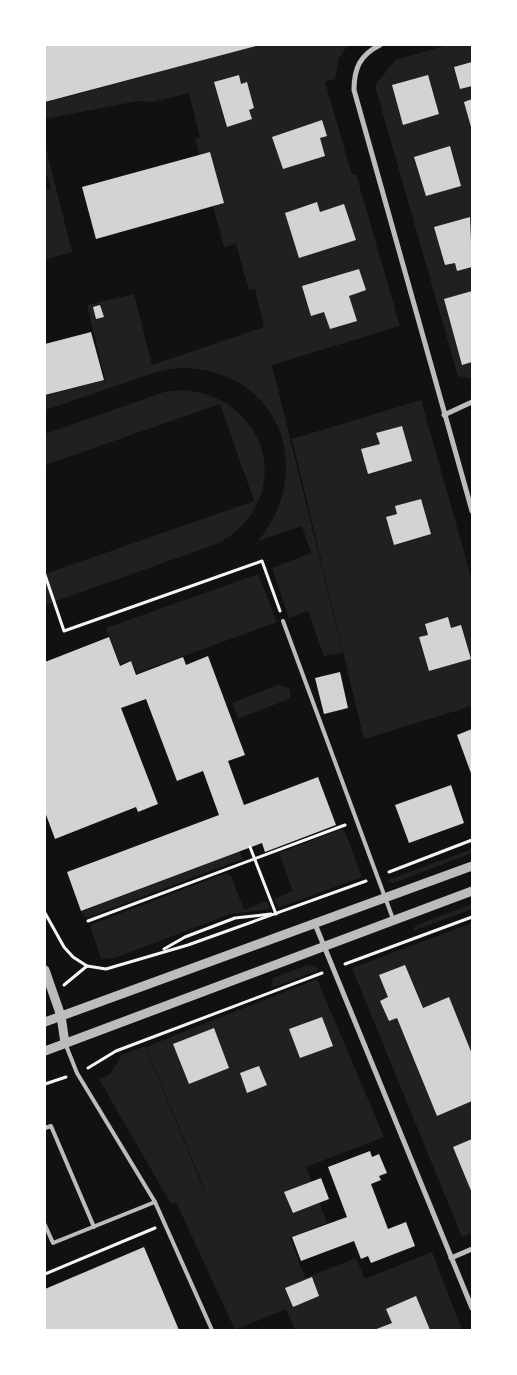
<svg xmlns="http://www.w3.org/2000/svg" width="517" height="1375" font-family="'Roboto Condensed',sans-serif">
	<rect width="100%" height="100%" fill="#111"/>
	<g fill="#202020">
		<path d="M259,45H348L339,58L335,79L325,82L352,175L356,174L400,326L272,365L343,653L324,656L308,611L289,618L272,568L311,553L302,526L258,541C317,470 279,370 183,368C163,368 143,377 124,383C98,392 72,401 45,410V396L105,380L87,305L134,294L152,365L264,327L255,289L249,290L236,244L224,247L195,139L200,137L189,93L152,102L138,101L45,119V103Z"/>
		<path d="M448,45H472V379L458,376L375,86L395,60Z"/>
		<path d="M45,144L72,252L45,260V190L51,188L48,177H45Z"/>
		<path d="M183,390C270,397 296,499 219,543L45,605V574L254,501L220,404L45,465V434L164,392Z"/>
		<path d="M421,400L472,580V706L364,739L292,439Z"/>
		<path d="M258,574L277,622L137,673L131,660L120,664L106,628Z"/>
		<path d="M278,685L289,688L291,698L238,719L232,703Z"/>
		<path d="M341,829L345,832L362,877L278,908L274,899L293,891L279,853Z"/>
		<path d="M472,849L470,854L393,883L388,880Z"/>
		<path d="M240,851L242,859L87,918L81,912Z"/>
		<path d="M226,873L231,876L244,910L267,901L270,909L230,914L115,958L101,959L90,925Z"/>
		<path d="M472,904V909L413,931L415,926Z"/>
		<path d="M472,923V1233L462,1237L352,968Z"/>
		<path d="M308,965L314,966L319,970L271,988L273,978Z"/>
		<path d="M317,979L384,1137L306,1167L327,1223L290,1237L305,1278L356,1258L365,1279L432,1252L462,1330H295L286,1309L235,1330L176,1202L171,1204L99,1079L110,1074L122,1055L145,1046L204,1190L195,1194L205,1190L146,1047Z"/>
	</g>
	<g fill="#d3d3d3">
		<path d="M45,45H256V46L45,102Z"/>
		<path d="M472,62V86L460,89L454,67Z"/>
		<path d="M239,75L241,84L247,82L254,108L249,110L252,119L227,127L214,82Z"/>
		<path d="M428,75L439,114L403,125L392,85Z"/>
		<path d="M472,99V127H471L464,102Z"/>
		<path d="M322,120L327,136L320,138L325,156L283,169L272,137Z"/>
		<path d="M450,146L461,186L426,196L414,157Z"/>
		<path d="M210,152L224,203L96,239L82,187Z"/>
		<path d="M317,202L320,212L344,204L356,240L299,258L285,213Z"/>
		<path d="M470,217L472,267L457,271L455,263L445,265L434,227Z"/>
		<path d="M359,269L366,290L349,296L357,321L330,329L324,312L311,316L302,286Z"/>
		<path d="M472,291V362L462,365L444,299Z"/>
		<path d="M100,305L104,317L96,319L93,307Z"/>
		<path d="M91,332L104,380L45,395V344Z"/>
		<path d="M402,426L412,461L368,474L361,449L380,444L376,433Z"/>
		<path d="M421,499L431,534L394,545L386,517L397,514L395,506Z"/>
		<path d="M448,617L451,628L461,625L471,659L429,671L419,637L428,635L425,624Z"/>
		<path d="M109,637L120,666L131,661L136,675L183,657L186,665L208,656L245,755L228,761L244,805L318,777L336,825L265,852L262,843L81,911L67,872L219,815L203,771L177,781L146,699L121,708L158,804L138,812L136,807L55,839L45,812V662Z"/>
		<path d="M340,672L348,708L324,714L315,678Z"/>
		<path d="M472,729V776L457,735Z"/>
		<path d="M451,785L464,823L409,843L395,805Z"/>
		<path d="M405,965L423,1008L449,997L472,1054V1101L437,1116L397,1018L389,1021L380,1001L388,997L379,975Z"/>
		<path d="M322,1017L333,1046L300,1058L289,1029Z"/>
		<path d="M214,1028L229,1068L189,1084L173,1044Z"/>
		<path d="M259,1066L267,1085L247,1093L240,1073Z"/>
		<path d="M472,1139V1193L453,1147Z"/>
		<path d="M370,1151L372,1157L379,1154L387,1173L379,1176L381,1180L371,1184L388,1229L406,1222L415,1246L371,1263L368,1256L361,1259L354,1241L301,1261L292,1237L347,1217L328,1167Z"/>
		<path d="M321,1178L329,1199L293,1213L284,1192Z"/>
		<path d="M144,1247L179,1330H45V1289Z"/>
		<path d="M312,1277L319,1296L293,1307L285,1288Z"/>
		<path d="M416,1296L430,1330H374L392,1323L386,1309Z"/>
	</g>
	<g fill="none" stroke-linecap="round" stroke-linejoin="round">
		<g stroke="#f5f5f5" stroke-width="3">
			<path d="M45,575L64,631L262,561L280,611"/>
			<path d="M250,847L276,914"/>
			<path d="M389,872L472,840"/>
			<path d="M45,913L64,947L73,957L87,966L106,969L188,945L366,881"/>
			<path d="M88,921L345,825"/>
			<path d="M164,949L185,937L235,918L271,914"/>
			<path d="M345,964L472,917"/>
			<path d="M64,985L87,966"/>
			<path d="M88,1068L116,1051L322,973"/>
			<path d="M45,1084L66,1077"/>
			<path d="M45,1274L155,1228"/>
		</g>
		<g stroke="#bcbcbc" stroke-width="4">
			<path d="M283,621L393,919"/>
			<path d="M65,1043L77,1073L155,1202L212,1330"/>
			<path d="M45,1128L51,1126L94,1227"/>
			<path d="M45,1225L53,1243L155,1202"/>
		</g>
		<g stroke="#bcbcbc" stroke-width="5">
			<path d="M380,45C360,55 354,68 354,90L472,511"/>
			<path d="M444,415L472,402"/>
			<path d="M315,924L472,1308"/>
			<path d="M451,1258L472,1249"/>
		</g>
		<g stroke="#bcbcbc" stroke-width="9">
			<path d="M45,970L61,1016L65,1043"/>
			<path d="M45,1022L472,866"/>
			<path d="M45,1051L472,891"/>
		</g>
	</g>
	<rect width="517" height="1375" fill="none" stroke="#ffffff" stroke-width="92"/>
</svg>
